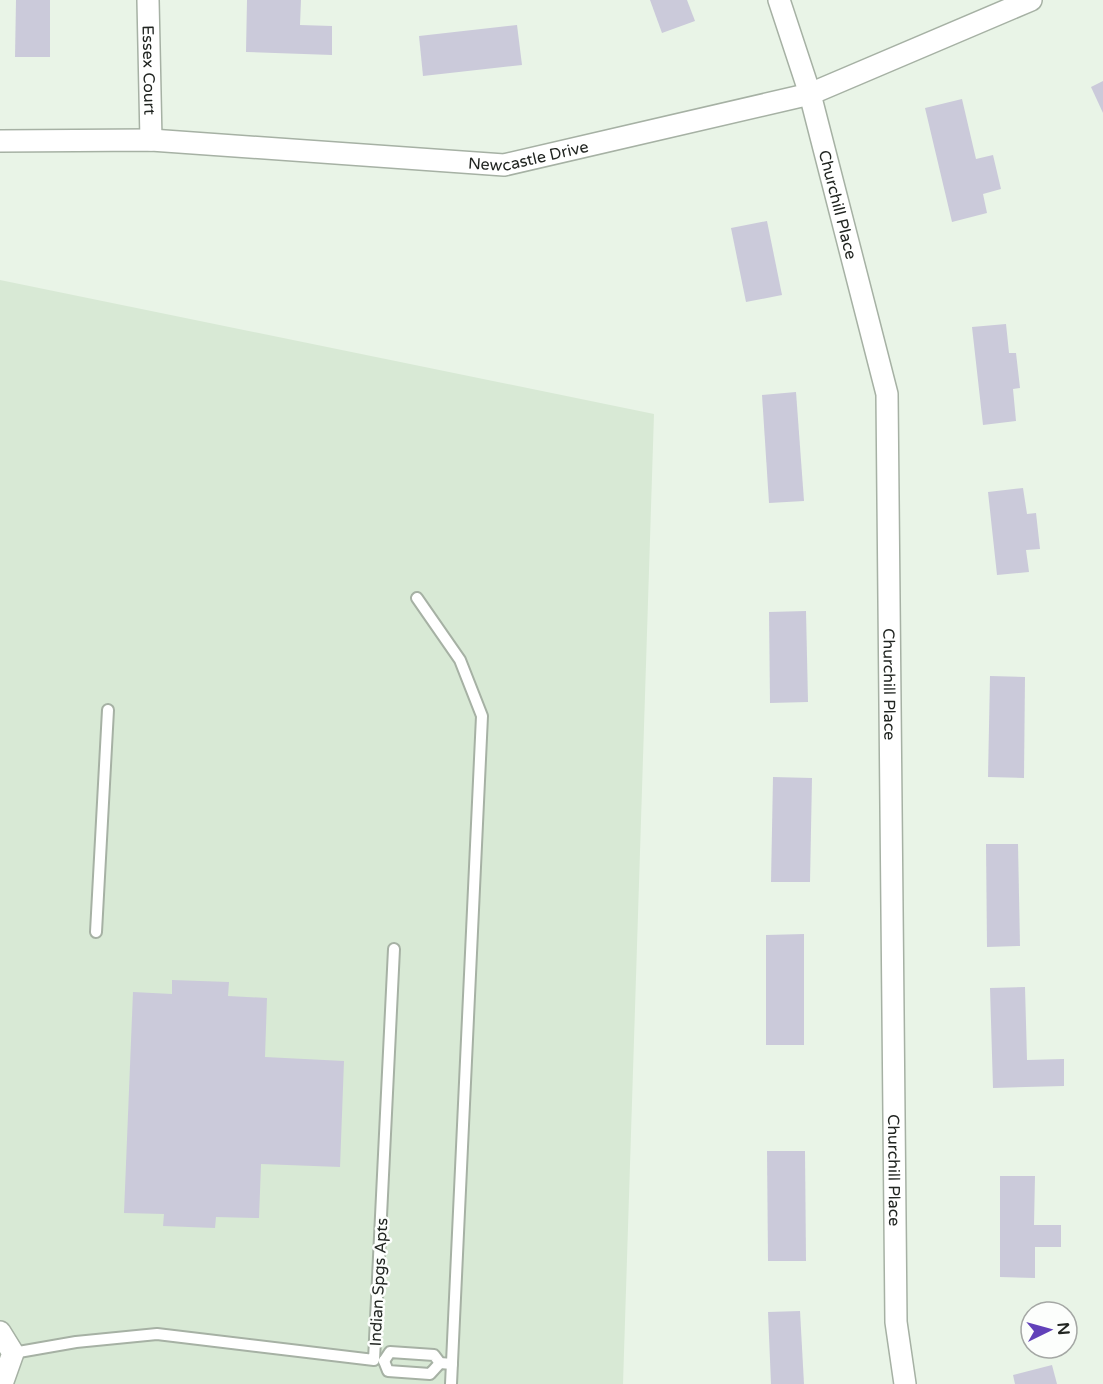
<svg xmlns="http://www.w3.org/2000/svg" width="1103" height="1384" font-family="'Varela Round',sans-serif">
	<rect width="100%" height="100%" fill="#e9f4e7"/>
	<path fill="#d8e9d5" d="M0,280L654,414L623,1384H0Z"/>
	<g fill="#cbcada">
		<path d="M16,0H50V57H15Z"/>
		<path d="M247,0H301L300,25L332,26V55L246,52Z"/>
		<path d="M650,0H687L695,21L662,33Z"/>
		<path d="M517,25L522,65L423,76L419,36Z"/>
		<path d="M1103,81V113L1091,87Z"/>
		<path d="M962,99L976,159L993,155L1001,189L983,194L987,213L952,222L925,108Z"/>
		<path d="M767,221L782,295L746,302L731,228Z"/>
		<path d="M1006,324L1009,353H1016L1020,388L1013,389L1016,421L983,425L972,327Z"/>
		<path d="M796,392L804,501L769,503L762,395Z"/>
		<path d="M1023,488L1027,514L1036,513L1040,549L1026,550L1029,572L997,575L988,492Z"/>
		<path d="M806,611L808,702L770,703L769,612Z"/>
		<path d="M990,676L1025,677L1024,778L988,777Z"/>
		<path d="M773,777L812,778L810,882H771Z"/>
		<path d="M986,844H1018L1020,946L987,947Z"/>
		<path d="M804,934V1045H766V935Z"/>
		<path d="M172,980L229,982L228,996L267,998L265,1057L344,1061L340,1167L261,1164L259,1218L216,1217L215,1228L163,1226L164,1214L124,1213L133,992L172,994Z"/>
		<path d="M1025,987L1027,1060L1064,1059V1086L993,1088L990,988Z"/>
		<path d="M767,1151H805L806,1261H768Z"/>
		<path d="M1000,1176H1035L1034,1225H1061V1247H1035V1278L1000,1277Z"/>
		<path d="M800,1311L804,1384H771L768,1312Z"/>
		<path d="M1052,1365L1057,1384H1015L1013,1375Z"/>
	</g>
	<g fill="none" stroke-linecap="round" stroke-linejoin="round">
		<defs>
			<g id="service">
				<path d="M417,598L460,660L482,716L451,1384"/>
				<path d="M96,932L108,710"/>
				<path d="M13,1353L76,1342L157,1334L374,1360L394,949"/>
				<path d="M384,1361L390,1352L434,1355L440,1363L452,1364"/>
				<path d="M384,1361L388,1371L430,1374L440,1363"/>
			</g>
			<g id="minor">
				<path id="s1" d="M148,0L151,140"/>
				<path id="s2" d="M779,0L810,94L887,394L896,1322L905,1384"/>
				<path id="s3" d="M0,141L151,140L504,165L810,94L1031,0"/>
				<path d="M0,1332L13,1353L2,1384"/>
			</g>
		</defs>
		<use href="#service" stroke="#a6b1a4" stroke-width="14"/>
		<use href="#minor" stroke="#a6b1a4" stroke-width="24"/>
		<use href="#service" stroke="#fff" stroke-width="10"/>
		<use href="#minor" stroke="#fff" stroke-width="21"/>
	</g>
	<g text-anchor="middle" stroke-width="5" stroke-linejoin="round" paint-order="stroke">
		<g font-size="16" fill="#212521" stroke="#fcfefc">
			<text dy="6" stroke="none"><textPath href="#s1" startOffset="70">Essex Court</textPath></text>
			<text dy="6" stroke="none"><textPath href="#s3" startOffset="530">Newcastle Drive</textPath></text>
			<text dy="6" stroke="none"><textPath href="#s2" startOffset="213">Churchill Place</textPath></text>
			<text dy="6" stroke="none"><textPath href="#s2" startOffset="699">Churchill Place</textPath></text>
			<text dy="6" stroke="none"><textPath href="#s2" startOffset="1185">Churchill Place</textPath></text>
			<text transform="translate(378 1282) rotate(-87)" y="6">Indian Spgs Apts</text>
		</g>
	</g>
	<g transform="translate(1049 1330) rotate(85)"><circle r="28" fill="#fcfefc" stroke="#a4a7a4" stroke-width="1.5"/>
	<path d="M0-4.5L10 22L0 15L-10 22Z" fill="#6141b9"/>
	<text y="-9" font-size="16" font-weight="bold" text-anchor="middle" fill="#212521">N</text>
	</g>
</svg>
